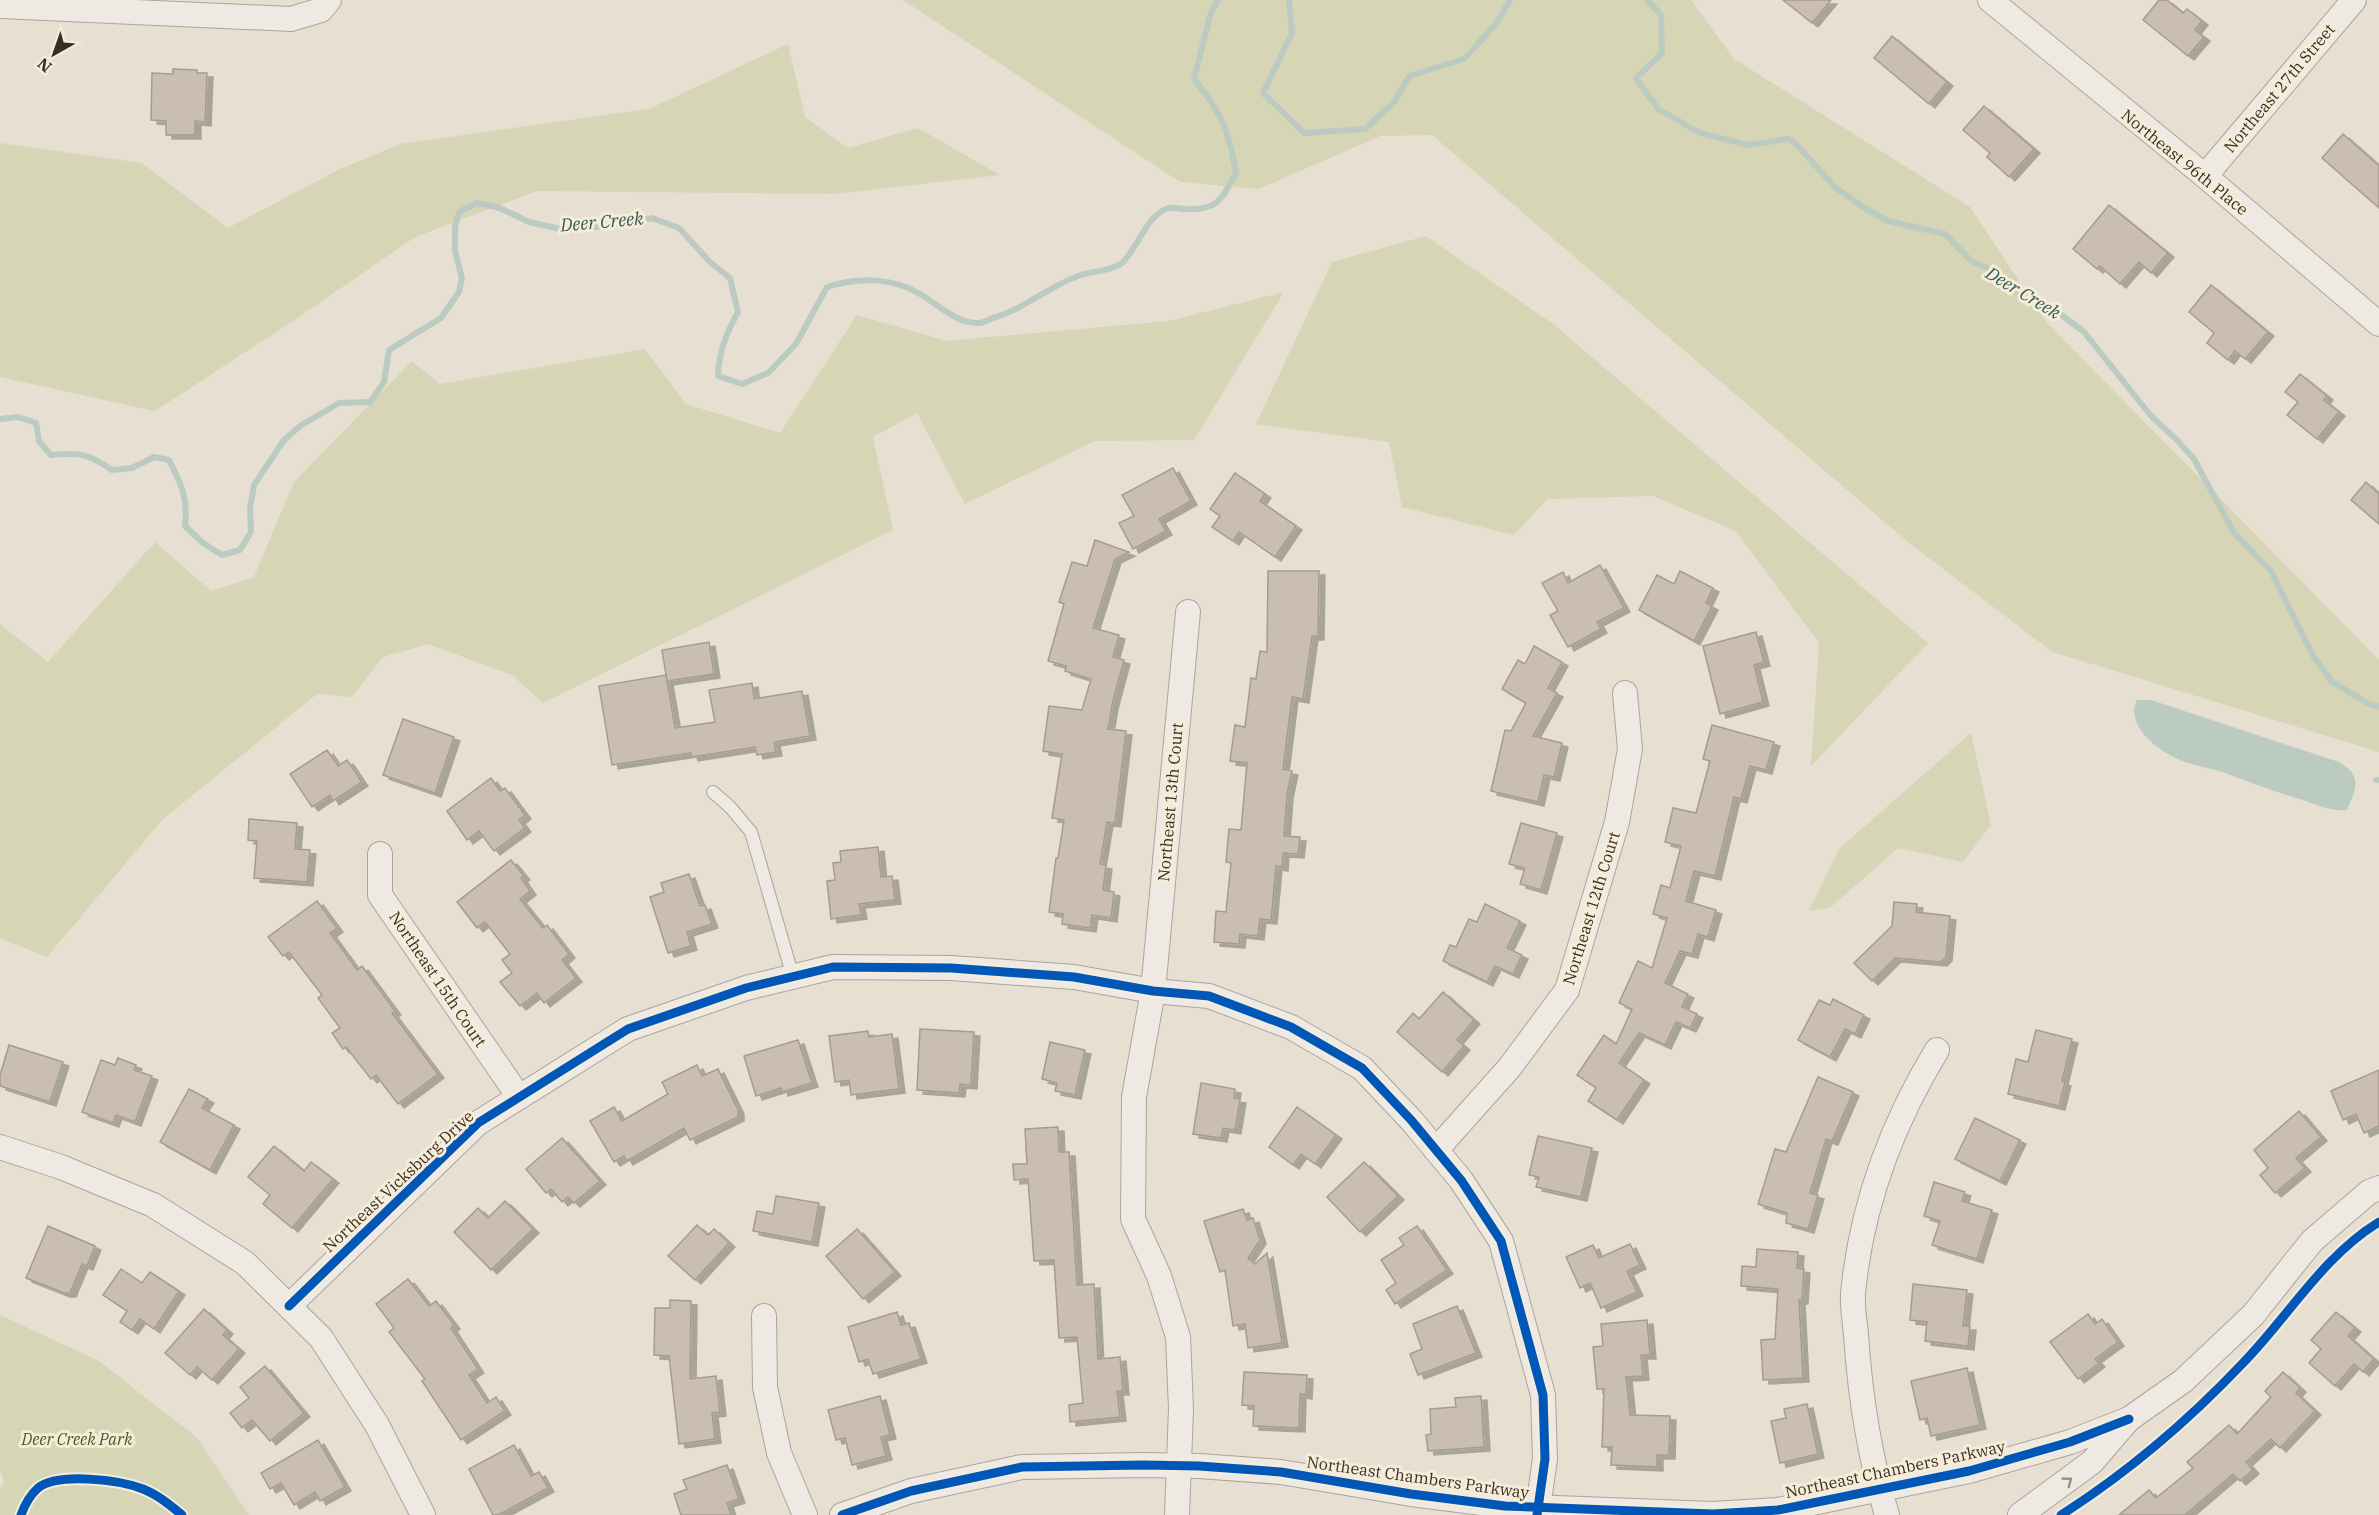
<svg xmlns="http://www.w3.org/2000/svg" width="2379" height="1515" font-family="'IBM Plex Serif',serif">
	<defs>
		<filter id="shadow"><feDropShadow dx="6" dy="4" stdDeviation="0" flood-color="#0004"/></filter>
	</defs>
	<rect width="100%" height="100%" fill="#e6dfd2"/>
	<g fill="#d6d5b5">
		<path d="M903,0H1691L1734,59L1970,207L2047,323L2379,660V752L2053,652L1914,547L1432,135L1380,136L1259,189L1180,182Z"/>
		<path d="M788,44L805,117L848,148L918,128L1000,175L832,194L537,191L415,237L296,319L155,411L0,377V143L142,163L228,228L338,170L400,144L649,109Z"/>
		<path d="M1426,236L1553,324L1928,643L1811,766L1819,643L1736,531L1653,496L1547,499L1514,535L1402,507L1389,442L1256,424L1332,262Z"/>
		<path d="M1284,292L1194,440L1095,441L965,504L917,413L873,437L893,530L543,703L512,675L428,644L383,657L352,697L317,694L162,820L47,957L0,938V624L48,662L155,542L211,591L254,577L294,482L412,361L440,384L645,349L686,404L780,433L857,315L946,341L1169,321Z"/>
		<path d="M1971,733L1991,825L1963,862L1898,848L1831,907L1809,911L1839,849Z"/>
		<path d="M0,1315L99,1361L197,1438L249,1515H0V1489L4,1483L0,1469Z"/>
	</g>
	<path fill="#bccbc2" d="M2137,700H2151L2339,762C2363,776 2356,789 2347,810C2332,812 2317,805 2303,800C2276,792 2251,783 2225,773C2210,768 2195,766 2180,760C2159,752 2124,725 2137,700Z"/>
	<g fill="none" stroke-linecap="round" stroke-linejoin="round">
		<g stroke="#bccbc2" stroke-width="6">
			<path d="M1289,0L1292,33L1263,93L1304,133L1365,129L1395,101L1409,76L1464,59L1496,24L1510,0"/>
			<path d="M1647,0L1661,15L1662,53L1636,78L1658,109L1700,133L1748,145L1788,139L1795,143L1836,188L1866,209L1888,221L1945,234L1972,262L1990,269L2013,288L2050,306L2084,332L2151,416L2177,440L2194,459L2234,533L2271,571L2312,654L2331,681L2367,703L2379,707"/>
			<path d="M0,419L18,417L36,423L39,441L51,455C79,452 89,454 112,470L132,468L154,457L169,460C182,486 188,497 185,526L203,543L222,555L240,550L251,532L250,508L254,485L284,440L300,426L339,403L370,402L384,382L389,350L441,318L459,292L462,278L455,251V227L459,212L477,203L500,208L529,222L560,229L596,227L652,218L679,228L710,262L730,278L738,312C726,334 719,351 718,376L742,384L768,373L796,344L827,287C857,277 892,277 920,294C939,305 956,324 980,323C984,322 989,320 993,318C1024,309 1048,287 1078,276C1091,271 1112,271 1122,263C1138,248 1146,216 1168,208C1173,207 1181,209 1186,209C1219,211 1222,198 1236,173C1228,129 1223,115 1194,79L1211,12L1218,0"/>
			<path d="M2376,780H2379"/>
		</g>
	</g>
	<g fill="#cabeb3" stroke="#a79b91" stroke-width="1.5" filter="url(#shadow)">
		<path d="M1783,0H1831L1812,23Z"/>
		<path d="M2159,0H2167L2183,13L2187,9L2202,21L2195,30L2204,37L2188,56L2143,20Z"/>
		<path d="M1892,36L1947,82L1929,104L1874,58Z"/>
		<path d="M173,69L197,70V73H207L205,122L195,121V135H166V121L151,120L152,73L173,74Z"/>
		<path d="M1984,106L2034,149L2009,177L1987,157L1990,153L1963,130Z"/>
		<path d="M2343,134L2379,166V208L2322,158Z"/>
		<path d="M2109,205L2168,253L2151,273L2139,262L2120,284L2100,266L2097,269L2073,249Z"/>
		<path d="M2211,285L2268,332L2245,359L2235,351L2228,360L2207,343L2214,333L2189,312Z"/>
		<path d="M2300,374L2327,396L2324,400L2339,412L2317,439L2287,415L2298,402L2285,392Z"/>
		<path d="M1173,468L1191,501L1159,519L1166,531L1133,549L1119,523L1134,516L1122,495Z"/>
		<path d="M1235,473L1265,494L1260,501L1296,526L1275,557L1239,532L1233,541L1212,527L1220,516L1210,509Z"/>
		<path d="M2366,482L2379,494V524L2351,500Z"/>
		<path d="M1095,540L1129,552L1115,559L1093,628L1119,635L1113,657L1124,660L1112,705L1108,729L1126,731L1115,823L1107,822L1100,864L1106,865L1103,890L1114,892L1111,918L1092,915L1090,928L1062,924L1063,914L1049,912L1056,858H1058L1064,820L1052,818L1062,754L1043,751L1049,706L1082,710L1091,679L1065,671L1066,666L1048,661L1064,604L1059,602L1072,562L1087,566Z"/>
		<path d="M1600,565L1624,608L1597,622L1601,629L1568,647L1550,615L1558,611L1542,583L1563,572L1568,583Z"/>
		<path d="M1268,571H1319L1318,636H1312L1303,699L1292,697L1283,769L1292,771L1287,794L1284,836L1300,837L1298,854L1283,853L1282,867L1276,866L1271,920L1260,919L1258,936L1240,934L1239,944L1214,942L1216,911L1226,912L1231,863L1226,862L1229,829L1241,830L1247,763L1230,761L1235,725L1245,727L1251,678L1256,679L1260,651L1267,652Z"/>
		<path d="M1680,571L1713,588L1706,603L1712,606L1694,641L1639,610L1657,575L1674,584Z"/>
		<path d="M1756,632L1764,662L1754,665L1763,702L1720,714L1703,646Z"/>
		<path d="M709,642L714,674L667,681L662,650Z"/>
		<path d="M1534,646L1562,662L1548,688L1557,693L1533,736L1562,743L1554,777L1544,775L1538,802L1491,791L1505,730L1511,731L1526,703L1502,689L1518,660L1525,664Z"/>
		<path d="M666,675L675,728L715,722L709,690L752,683L754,699L802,691L810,736L774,742L776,752L757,755L755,747L692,757L691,753L612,765L599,686Z"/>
		<path d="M403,719L454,737L435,793L383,775Z"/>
		<path d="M1712,725L1774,742L1766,770L1750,766L1741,799L1734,797L1715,876L1694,871L1686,901L1716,910L1708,937L1698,934L1692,954L1680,951L1665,983L1688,994L1682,1007L1697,1014L1690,1028L1676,1022L1665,1045L1639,1033L1619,1063L1644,1080L1617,1120L1588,1101L1596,1088L1577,1075L1604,1035L1616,1044L1632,1009L1619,1003L1638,961L1652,968L1667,918L1653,914L1661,885L1670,888L1681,846L1665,842L1673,808L1696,813L1710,761L1703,759Z"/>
		<path d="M327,750L338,766L347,760L362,782L333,801L330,795L312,807L290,774Z"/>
		<path d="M491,778L500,791L505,788L525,815L519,820L525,828L494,851L479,831L467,840L447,811Z"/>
		<path d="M249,819L297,823L295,849L310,850L307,882L254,878L257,841L248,840Z"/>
		<path d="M1521,823L1557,833L1541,890L1520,884L1525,868L1509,864Z"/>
		<path d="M878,847L881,877L892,876L895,900L859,904L861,915L831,919L827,881L835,880L833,863L841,862L840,851Z"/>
		<path d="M511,860L524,876L521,878L530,891L520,899L543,928L547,925L569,954L562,960L576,978L544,1003L537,993L520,1006L500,982L512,973L502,960L510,954L485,922L477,928L457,902Z"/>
		<path d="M689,874L700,906L705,905L712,924L687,932L691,946L668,953L650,897L664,892L661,883Z"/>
		<path d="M317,901L337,928L330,933L357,970L362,966L395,1011L392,1013L438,1074L398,1104L376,1075L371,1079L346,1047L343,1049L332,1033L340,1028L318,998L322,995L289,952L283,956L268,937Z"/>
		<path d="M1894,902L1917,904L1916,912L1950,916L1946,957L1941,962L1895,958L1872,981L1854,963L1892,926Z"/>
		<path d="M1485,904L1520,921L1507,948L1522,955L1513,974L1495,966L1487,982L1443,961L1450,945L1456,947L1469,919L1477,922Z"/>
		<path d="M1443,992L1474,1020L1457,1040L1464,1046L1442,1072L1397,1032L1413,1013L1419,1019Z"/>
		<path d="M1833,999L1864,1015L1855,1034L1845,1029L1830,1057L1798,1040L1819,1000L1830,1005Z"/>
		<path d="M920,1029L974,1032L971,1085L960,1084L959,1093L917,1090Z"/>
		<path d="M2036,1030L2072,1039L2062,1081L2065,1082L2059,1106L2008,1094L2016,1059L2028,1062Z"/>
		<path d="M868,1031L869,1037L892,1034L899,1089L851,1095L849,1080L835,1082L829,1036Z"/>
		<path d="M798,1040L812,1083L782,1092L781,1088L756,1096L744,1056Z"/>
		<path d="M1050,1042L1085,1050L1075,1095L1055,1091L1057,1083L1042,1079Z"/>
		<path d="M9,1045L63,1062L50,1102L0,1086V1075Z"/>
		<path d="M118,1058L136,1065L134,1070L152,1076L135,1122L116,1115L113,1123L82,1112L101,1060L115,1065Z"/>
		<path d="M697,1065L702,1076L718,1069L738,1110V1117L690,1140L684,1128L627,1161L624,1156L614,1162L590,1121L614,1107L622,1121L668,1094L662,1082Z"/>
		<path d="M2379,1070V1126L2364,1133L2356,1114L2343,1120L2331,1091Z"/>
		<path d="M1818,1077L1853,1092L1832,1141L1826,1139L1810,1193L1818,1195L1808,1229L1786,1223L1787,1213L1758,1204L1775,1149L1786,1152Z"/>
		<path d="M1201,1083L1235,1089L1234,1098L1240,1099L1235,1130L1223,1128L1221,1138L1193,1134Z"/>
		<path d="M189,1089L208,1099L202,1108L234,1125L210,1170L160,1142Z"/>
		<path d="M1297,1107L1336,1135L1315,1164L1301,1154L1293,1165L1269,1147Z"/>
		<path d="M2299,1111L2321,1137L2296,1158L2305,1168L2275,1193L2260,1175L2268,1168L2254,1150Z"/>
		<path d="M1975,1118L2020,1140L2000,1181L1955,1159Z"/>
		<path d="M1058,1127L1059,1152H1069L1077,1285L1094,1284L1098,1359L1120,1357L1123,1391H1117L1120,1417L1070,1422L1069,1405L1083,1403L1077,1337L1059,1338L1054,1260L1034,1261L1028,1179L1014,1180L1013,1164H1027L1025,1129Z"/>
		<path d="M1538,1136L1592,1148L1581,1197L1536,1187L1539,1177L1529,1175Z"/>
		<path d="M562,1138L600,1181L574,1203L568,1197L562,1202L551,1189L546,1193L526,1169Z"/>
		<path d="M274,1146L304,1171L311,1162L333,1179L292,1228L263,1204L270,1195L248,1177Z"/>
		<path d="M1364,1162L1398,1196L1360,1232L1327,1197Z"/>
		<path d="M1934,1182L1965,1192L1962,1201L1992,1210L1977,1259L1932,1245L1940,1221L1924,1216Z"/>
		<path d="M776,1196L819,1203L812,1242L753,1231L757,1211L773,1214Z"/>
		<path d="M505,1201L533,1229L491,1270L454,1232L478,1208L488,1218Z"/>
		<path d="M1243,1209L1247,1220L1253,1218L1260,1240L1248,1258L1255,1264L1267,1253L1282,1343L1248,1348L1245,1324L1233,1326L1225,1270L1220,1272L1204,1221Z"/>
		<path d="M697,1225L708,1235L714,1229L729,1243L695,1280L668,1256Z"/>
		<path d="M48,1226L95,1246L87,1266L82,1264L70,1293H64L26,1278Z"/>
		<path d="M1417,1226L1447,1270L1395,1304L1386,1290L1396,1283L1381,1260L1404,1245L1399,1238Z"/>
		<path d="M857,1229L895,1272L863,1299L826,1256Z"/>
		<path d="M1630,1244L1640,1265L1627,1271L1637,1292L1601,1308L1590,1283L1580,1288L1566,1257L1593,1245L1599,1258Z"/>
		<path d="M1757,1249L1798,1252L1797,1268L1804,1269L1802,1300H1799L1803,1378L1763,1380L1761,1340L1775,1339L1778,1289L1741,1286L1742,1266L1756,1267Z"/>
		<path d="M121,1269L142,1283L150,1272L179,1291L154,1329L140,1319L132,1330L120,1322L127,1311L103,1295Z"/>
		<path d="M408,1279L429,1306L436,1301L454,1325L451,1328L478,1369L469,1375L487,1403L496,1397L505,1411L461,1440L422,1381L425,1379L389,1332L394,1328L376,1304Z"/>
		<path d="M1913,1284L1967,1290L1963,1326H1970L1968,1346L1925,1341L1927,1322L1910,1320Z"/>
		<path d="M670,1300L691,1301L690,1379L716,1376L720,1412L712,1413L715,1439L679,1444L669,1356L654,1355L655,1308H670Z"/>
		<path d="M1457,1306L1476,1353L1418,1375L1410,1354L1422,1349L1413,1324Z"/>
		<path d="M204,1309L227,1330L223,1335L239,1349L212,1380L197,1367L190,1375L165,1353Z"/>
		<path d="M897,1312L901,1325L909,1323L921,1359L873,1374L868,1359L859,1362L848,1327Z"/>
		<path d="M2336,1312L2355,1328L2348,1336L2374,1359L2363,1372L2354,1364L2335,1386L2309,1363L2321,1349L2311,1340Z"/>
		<path d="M2088,1314L2095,1324L2102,1319L2118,1342L2095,1359L2099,1363L2078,1379L2050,1342Z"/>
		<path d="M1647,1320L1650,1355H1641L1643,1376L1626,1377L1630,1415L1670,1416L1669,1455H1657V1467L1611,1465L1612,1447H1602L1604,1389H1597L1593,1347L1603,1346L1601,1324Z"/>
		<path d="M265,1366L304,1413L270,1441L252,1420L242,1428L230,1413L249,1398L240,1387Z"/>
		<path d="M1967,1368L1980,1425L1931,1436L1927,1418L1920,1420L1911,1381Z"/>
		<path d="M1244,1372L1307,1375L1306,1395L1300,1394L1299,1428L1253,1426L1254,1406L1242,1405Z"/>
		<path d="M2283,1372L2300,1388L2296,1393L2315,1411L2280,1448L2271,1439L2246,1462L2253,1470L2240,1481L2233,1474L2185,1515H2119L2149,1490L2156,1498L2193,1468L2187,1462L2229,1425L2237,1434L2271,1397L2265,1391Z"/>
		<path d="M880,1396L890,1435L881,1437L886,1456L852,1465L845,1438L836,1440L828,1410Z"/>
		<path d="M1481,1396L1484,1447L1428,1451L1426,1435L1431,1434L1430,1409L1456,1407L1455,1398Z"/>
		<path d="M1807,1404L1818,1454L1780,1463L1771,1421L1786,1418L1784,1409Z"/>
		<path d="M318,1440L345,1487L320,1501L315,1492L294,1505L281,1483L270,1489L261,1473Z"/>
		<path d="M514,1445L531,1476L539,1472L548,1488L498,1515H493L469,1469Z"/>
		<path d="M727,1465L739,1499L727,1503L731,1515H681L674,1494L687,1489L683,1480Z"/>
	</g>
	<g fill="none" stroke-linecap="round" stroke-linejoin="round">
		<defs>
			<path id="lane" d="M713,792L730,807L751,832L793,977"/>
			<g id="street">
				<path d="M1990,0L2205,176L2379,324"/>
				<path d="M0,6L291,19L321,10L329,0"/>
				<path d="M2205,176L2354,0"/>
				<path d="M380,854V895L519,1097"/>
				<path d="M0,1147L61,1167L153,1205L245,1263L321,1338L377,1425L423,1515"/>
				<path d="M1436,1150L1510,1067L1567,990L1617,822L1630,749L1625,693"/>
				<path d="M289,1306L478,1123L628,1029L746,988L833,967L951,968L1074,977L1153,991L1209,996L1291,1027L1362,1068L1412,1121L1461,1180L1501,1241L1543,1395L1545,1459L1537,1515"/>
				<path d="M764,1316L765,1387L779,1453L805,1515"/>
				<path d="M842,1515L911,1491L1022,1467L1143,1465L1199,1466L1281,1472L1411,1494L1505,1506L1713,1514L1778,1510L1969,1471L2070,1442L2129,1419"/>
				<path d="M1177,1515L1181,1409L1178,1337L1159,1276L1133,1219L1134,1097L1153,991L1188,612"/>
				<path d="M1887,1515C1870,1458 1860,1395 1856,1335C1855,1322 1852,1307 1853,1294C1861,1207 1892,1124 1937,1050"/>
				<path d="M2020,1515L2092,1462L2129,1419L2183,1381L2253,1315L2312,1241L2369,1192L2379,1188"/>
			</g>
		</defs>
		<use href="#lane" stroke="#aca49a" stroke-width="14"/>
		<use href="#street" stroke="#aca49a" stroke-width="26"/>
		<use href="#lane" stroke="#eeeae3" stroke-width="12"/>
		<use href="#street" stroke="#eeeae3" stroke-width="24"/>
		<defs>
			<g id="cycleway">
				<path d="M289,1306L478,1123L628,1029L746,988L833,967L951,968L1074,977L1153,991L1209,996L1291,1027L1362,1068L1412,1121L1461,1180L1501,1241L1543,1395L1545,1459L1537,1515"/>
				<path d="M21,1515C25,1504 29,1496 38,1488C58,1472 120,1480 143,1489C158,1495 170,1505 182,1515"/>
				<path d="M842,1515L911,1491L1022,1467L1143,1465L1199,1466L1281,1472L1411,1494L1505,1506L1713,1514L1778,1510L1969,1471L2070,1442L2129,1419"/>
				<path d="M2061,1515C2127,1473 2189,1420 2243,1363C2288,1317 2323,1256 2379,1222"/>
			</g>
		</defs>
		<use href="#cycleway" stroke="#f5edd9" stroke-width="13"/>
		<use href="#cycleway" stroke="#0057b8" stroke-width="9"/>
	</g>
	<defs><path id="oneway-chevron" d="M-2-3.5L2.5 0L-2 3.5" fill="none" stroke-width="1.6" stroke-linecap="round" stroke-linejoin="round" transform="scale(1.5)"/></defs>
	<use stroke="#948c82" href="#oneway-chevron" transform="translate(2068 1481) rotate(-37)"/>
	<g text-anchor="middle" stroke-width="6" stroke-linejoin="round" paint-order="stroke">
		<g font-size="16" fill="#3b2d21" stroke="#f5edd9">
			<text transform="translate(2279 88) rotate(-50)" y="6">Northeast 27th Street</text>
			<text transform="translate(2185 162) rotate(39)" y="6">Northeast 96th Place</text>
			<text transform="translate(1170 802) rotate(-85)" y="6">Northeast 13th Court</text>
			<text transform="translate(1591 908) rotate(-73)" y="6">Northeast 12th Court</text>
			<text transform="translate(438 979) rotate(56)" y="6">Northeast 15th Court</text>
			<text transform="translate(398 1181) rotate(-43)" y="6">Northeast Vicksburg Drive</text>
			<text transform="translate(1895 1469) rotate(-12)" y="6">Northeast Chambers Parkway</text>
			<text transform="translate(1418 1477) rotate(8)" y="6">Northeast Chambers Parkway</text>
		</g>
		<g font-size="16" font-style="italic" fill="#4c5728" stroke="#f5edd9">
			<text x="77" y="1445">Deer Creek Park</text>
		</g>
		<g font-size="18" font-style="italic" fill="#315a57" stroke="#f5edd9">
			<text transform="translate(602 222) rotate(-5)" y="6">Deer Creek</text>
			<text transform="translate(2023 293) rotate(31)" y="6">Deer Creek</text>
		</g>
	</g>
	<g transform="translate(54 54) rotate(220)" stroke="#f5edd9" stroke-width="4.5" paint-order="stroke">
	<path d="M0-4.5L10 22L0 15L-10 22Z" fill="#3b2d21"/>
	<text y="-9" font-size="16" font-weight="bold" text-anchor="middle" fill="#3b2d21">N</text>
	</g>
</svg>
